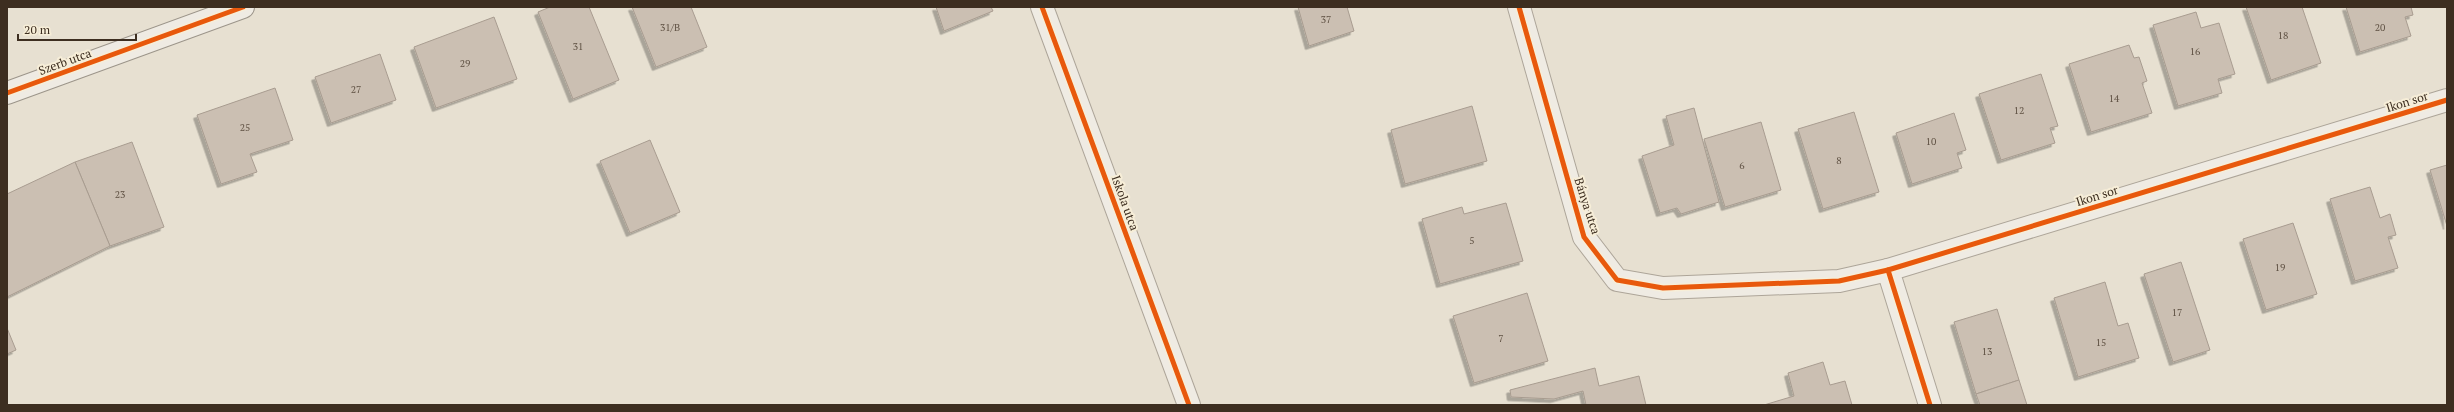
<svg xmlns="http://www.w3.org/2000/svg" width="2454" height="412" font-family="'PT Serif',serif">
	<defs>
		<filter id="shadow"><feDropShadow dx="-3.5" dy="3.5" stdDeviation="0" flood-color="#0004"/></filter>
	</defs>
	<rect width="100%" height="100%" fill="#e7e0d1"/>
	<g fill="#cbbfb2" stroke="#a89c90" filter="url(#shadow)">
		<path d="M550,7H589L619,80L573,99L538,12Z"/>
		<path d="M632,7H691L707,47L656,67Z"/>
		<path d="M936,7H991L993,11L944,31Z"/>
		<path d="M1298,7H1347L1354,31L1309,46Z"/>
		<path d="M2246,7H2302L2321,63L2271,80Z"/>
		<path d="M2346,7H2411L2413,15L2405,17L2411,36L2360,52Z"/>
		<path d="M2196,12L2201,28L2219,23L2235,74L2218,79L2222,93L2178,106L2153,25Z"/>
		<path d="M494,17L517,79L436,108L414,47Z"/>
		<path d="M2129,45L2134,58L2139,57L2147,81L2142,83L2152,113L2091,132L2069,64Z"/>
		<path d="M380,54L396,100L331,123L315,77Z"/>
		<path d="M2041,74L2058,126L2050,128L2055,143L2001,160L1979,94Z"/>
		<path d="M275,88L293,140L250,154L257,172L221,184L197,115Z"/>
		<path d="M1472,106L1487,161L1405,184L1391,130Z"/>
		<path d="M1694,108L1719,202L1681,214L1677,208L1660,213L1642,156L1674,145L1666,116Z"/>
		<path d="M1854,112L1879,192L1823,209L1798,129Z"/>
		<path d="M1954,113L1966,150L1957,153L1962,168L1912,184L1896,133Z"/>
		<path d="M1761,122L1781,190L1725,207L1704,139Z"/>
		<path d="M650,140L680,212L630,233L600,161Z"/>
		<path d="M132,142L164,227L110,246L75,162Z"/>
		<path d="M75,162L110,246L7,297V194Z"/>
		<path d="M2447,165V226L2430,170Z"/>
		<path d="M2370,187L2380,218L2390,214L2396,235L2388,237L2398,268L2355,281L2330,199Z"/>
		<path d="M1506,203L1523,261L1440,284L1422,219L1462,207L1464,214Z"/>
		<path d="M2293,223L2317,294L2266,310L2243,239Z"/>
		<path d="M2181,262L2210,350L2173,362L2144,274Z"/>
		<path d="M2105,282L2118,326L2128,323L2139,358L2078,377L2054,298Z"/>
		<path d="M1527,293L1548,361L1474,383L1453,316Z"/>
		<path d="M1997,309L2019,380L1976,394L1954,322Z"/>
		<path d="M7,328L16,350L7,354Z"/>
		<path d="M1823,362L1830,385L1845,381L1852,405H1764L1794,396L1788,373Z"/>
		<path d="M1595,368L1599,386L1639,376L1646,405H1586L1583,391L1554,399L1511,397L1510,390Z"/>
		<path d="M2019,380L2027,405H1980L1976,394Z"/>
	</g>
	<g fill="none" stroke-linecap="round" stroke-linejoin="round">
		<defs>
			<g id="street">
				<path d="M1042,7L1189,405"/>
				<path d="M1519,7L1584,237L1617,280L1663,288L1839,281L1888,270"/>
				<path d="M1930,405L1888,270L2447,100"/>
			</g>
			<path id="secondary" d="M7,93L243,7"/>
		</defs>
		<use href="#street" stroke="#ada599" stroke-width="24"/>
		<use href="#secondary" stroke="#9c958a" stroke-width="24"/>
		<use href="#street" stroke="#efebe3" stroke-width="22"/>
		<use href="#secondary" stroke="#efebe3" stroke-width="22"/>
		<defs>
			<g id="cycleway">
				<path d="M1042,7L1189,405"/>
				<path d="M1519,7L1584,237L1617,280L1663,288L1839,281L1888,270"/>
				<path d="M7,93L243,7"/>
				<path d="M1930,405L1888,270L2447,100"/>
			</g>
		</defs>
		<use href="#cycleway" stroke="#f7eed8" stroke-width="8"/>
		<use href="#cycleway" stroke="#e8590c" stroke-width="5"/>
	</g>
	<g text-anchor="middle" stroke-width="4" stroke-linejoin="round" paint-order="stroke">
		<g font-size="10" fill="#605244">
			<text x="1326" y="23">37</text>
			<text x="670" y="31">31/B</text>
			<text x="2380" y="31">20</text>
			<text x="2283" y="39">18</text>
			<text x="578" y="50">31</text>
			<text x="2195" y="55">16</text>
			<text x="465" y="67">29</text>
			<text x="356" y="93">27</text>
			<text x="2114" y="102">14</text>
			<text x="2019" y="114">12</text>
			<text x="245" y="131">25</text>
			<text x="1931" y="145">10</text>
			<text x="1839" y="164">8</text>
			<text x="1742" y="169">6</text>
			<text x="120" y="198">23</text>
			<text x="1472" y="244">5</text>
			<text x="2280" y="271">19</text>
			<text x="2177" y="316">17</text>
			<text x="1501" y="342">7</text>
			<text x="2101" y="346">15</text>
			<text x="1987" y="355">13</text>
		</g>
		<g font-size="12" fill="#3d2e20" stroke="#f7eed8">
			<text transform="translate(65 62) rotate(-20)" y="4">Szerb utca</text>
			<text transform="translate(2407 102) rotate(-17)" y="4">Ikon sor</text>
			<text transform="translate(2097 196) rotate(-17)" y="4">Ikon sor</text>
			<text transform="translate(1125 203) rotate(70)" y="4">Iskola utca</text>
			<text transform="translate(1587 206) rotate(72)" y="4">Bánya utca</text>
		</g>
	</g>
	<rect width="2454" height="412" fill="none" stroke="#3d2e20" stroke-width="16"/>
	<path d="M18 34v6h118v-6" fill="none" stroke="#3d2e20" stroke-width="2"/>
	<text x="24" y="34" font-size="12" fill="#3d2e20" stroke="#f7eed8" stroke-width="3" paint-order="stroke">20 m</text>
</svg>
